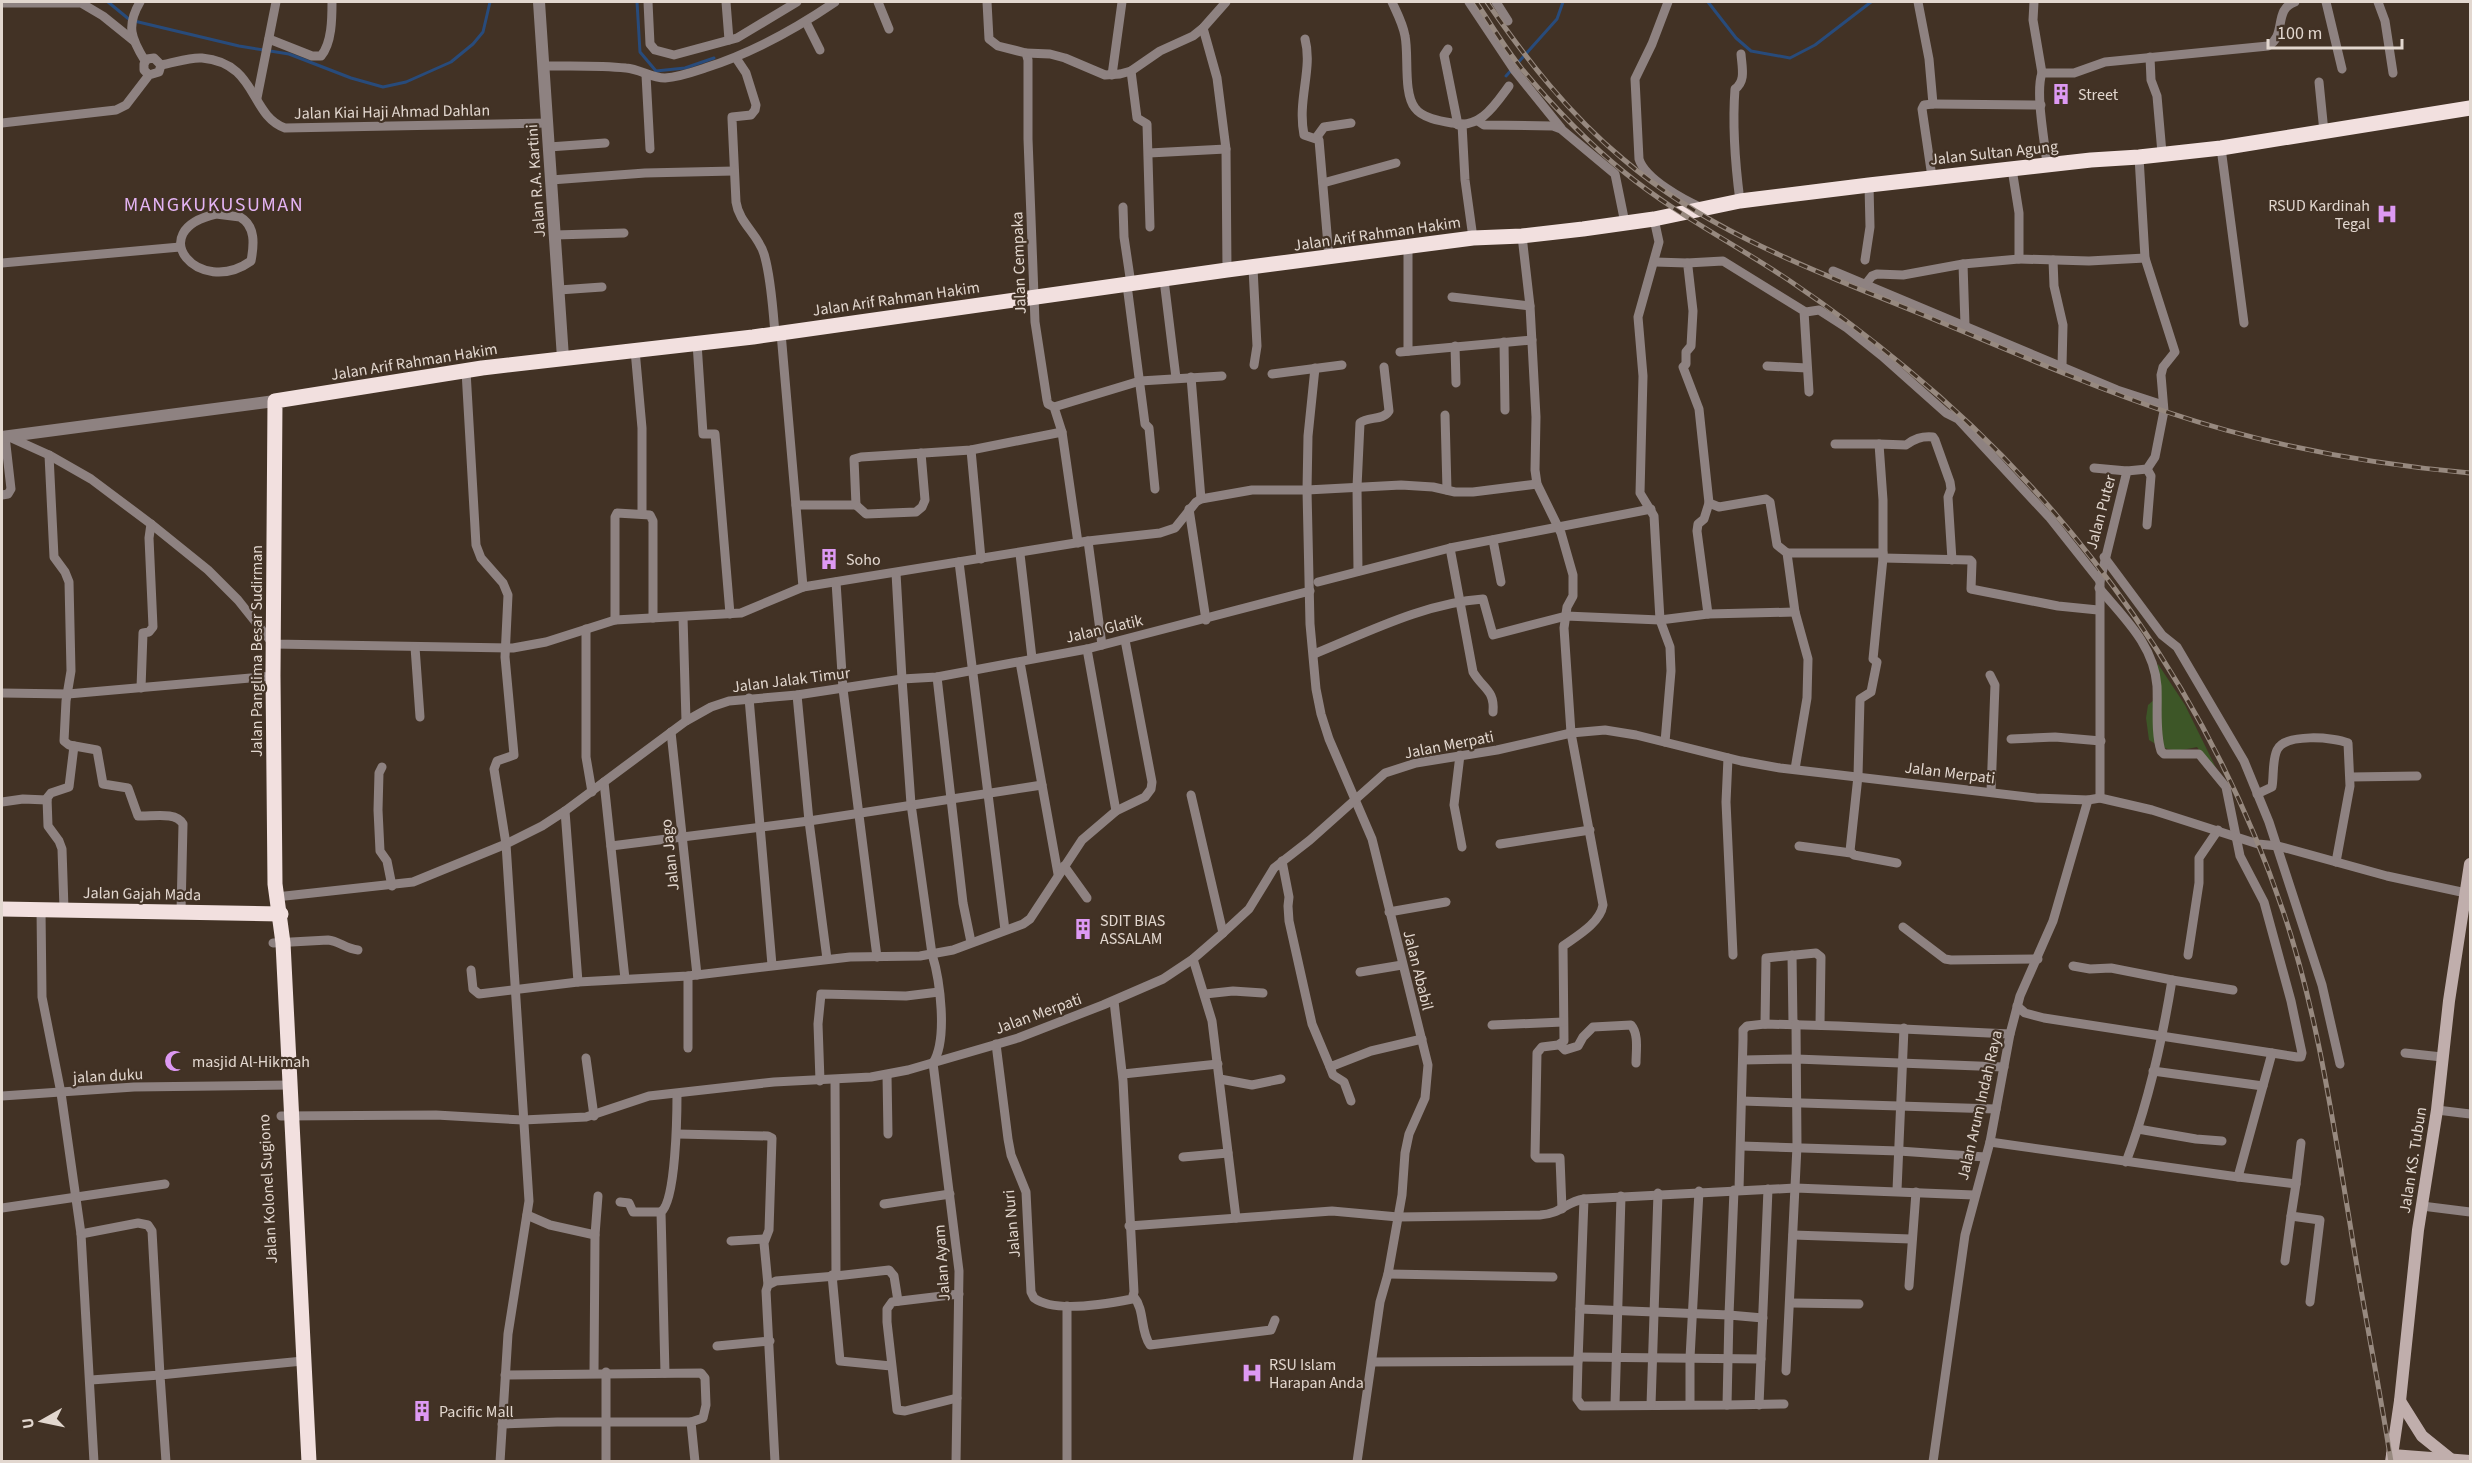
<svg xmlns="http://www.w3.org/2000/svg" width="2472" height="1463" font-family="'Source Sans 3',sans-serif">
	<rect width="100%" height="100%" fill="#423225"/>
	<path fill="#3d5627" d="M2158,664L2185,705L2216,768L2210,765L2197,747C2175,752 2168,752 2149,740L2146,718L2148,705L2155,699L2153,675Z"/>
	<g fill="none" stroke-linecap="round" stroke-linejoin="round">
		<g stroke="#284b7b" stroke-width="3">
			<path d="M108,2L130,20L239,46L289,54L351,78L383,87L406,82L451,62L473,44L483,32L490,2"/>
			<path d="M637,2L640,52L656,71L685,68L714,58"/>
			<path d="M1708,2L1736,38L1751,51L1790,58L1815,45L1871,2"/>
			<path d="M1506,76L1557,19L1563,2"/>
		</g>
		<g stroke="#8e8281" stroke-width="9">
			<path d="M140,2C126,26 131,38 145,61"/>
			<path d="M648,2L650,44L655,50L674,55L737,38L797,2"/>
			<path d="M726,2L729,40"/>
			<path d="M878,2L889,29"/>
			<path d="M987,2L989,39L998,46L1026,53L1028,60V139L1035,322L1047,400L1048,404L1054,407L1062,432L1078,543"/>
			<path d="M1392,2C1397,13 1403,24 1405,36C1409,55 1403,93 1415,108C1422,118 1440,121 1452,123C1480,130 1495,105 1509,86"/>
			<path d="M1469,2L1515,71L1561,128"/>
			<path d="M1496,2L1508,21"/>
			<path d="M1668,2L1652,44L1635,79L1639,159C1645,179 1684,200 1702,208"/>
			<path d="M1918,2L1929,59L1933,104L1924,105L1922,109L1932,177"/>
			<path d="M2034,2L2033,20L2042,73"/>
			<path d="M2326,2L2342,69"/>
			<path d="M2378,2L2385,21L2393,73"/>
			<path d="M2,3H81L103,16L134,41"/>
			<path d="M806,22L820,50"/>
			<path d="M1203,28L1217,78L1226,149L1227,270"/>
			<path d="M269,39L312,56H321C332,43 332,18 332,2"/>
			<path d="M1305,39C1313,69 1297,100 1304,135L1319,140L1329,257"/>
			<path d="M1448,49L1444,55L1458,125"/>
			<path d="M1026,53L1050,54L1065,58L1105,75L1120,74L1131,71L1160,51L1193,36L1203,28L1226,2"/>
			<path d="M2150,57L2151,80L2157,96L2162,153"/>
			<path d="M736,58L746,73L756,105L755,110L751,115L732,117V119L736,202C739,223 758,234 764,254C771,277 773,310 775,334"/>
			<path d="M161,65C174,63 189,57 202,58C258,63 249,115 285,128L548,123"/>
			<path d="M544,66C571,66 599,65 626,68C640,69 651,78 665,78C679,77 693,72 705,68C752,53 794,30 835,2"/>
			<path d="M1131,71L1137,118L1147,124L1150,227"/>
			<path d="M646,75L650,149"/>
			<path d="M1112,75L1122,2"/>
			<path d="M2319,82L2324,132"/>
			<path d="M257,98L276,2"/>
			<path d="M1933,104L2041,105"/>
			<path d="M1478,121L1484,125L1553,126L1561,129L1615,174L1625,223"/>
			<path d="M2,123L116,110L126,105L149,75L159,72L161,65L154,58L147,59L144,64V70L149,75"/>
			<path d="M1462,124L1465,180L1473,238"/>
			<path d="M1316,138L1324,127L1351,123"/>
			<path d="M549,147L605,143"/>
			<path d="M2221,148L2244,323"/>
			<path d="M1149,153L1226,149"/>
			<path d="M2047,165C2045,142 2035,93 2042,73H2074L2105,62L2268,46C2287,36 2273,9 2295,2"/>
			<path d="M2012,169L2019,213V259L2089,261L2145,258"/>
			<path d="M551,180L645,173L734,171"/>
			<path d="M1323,183L1396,163"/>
			<path d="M1740,201C1735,163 1732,128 1735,89C1746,81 1742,68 1741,54"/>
			<path d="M1123,207L1124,237L1131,284"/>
			<path d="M216,214L240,217C256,226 254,245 251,261C199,298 142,231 216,214Z"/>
			<path d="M1654,219L1659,242L1638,317L1643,376L1640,493L1654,516L1660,620L1670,647L1671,671L1665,742"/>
			<path d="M555,235L624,233"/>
			<path d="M1522,236L1530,306L1536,417L1535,470L1537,484L1561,533L1573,575V596L1567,607L1564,628L1571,733L1603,905C1600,923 1577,936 1563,946L1564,1041L1558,1045L1542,1047L1537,1053L1535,1156L1537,1158H1560L1562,1209"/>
			<path d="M1408,247V351"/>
			<path d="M1865,260L1870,227L1869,185"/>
			<path d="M2053,260L2054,286L2063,325L2062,366"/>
			<path d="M1655,262L1687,263L1688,267L1693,311L1691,346L1686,352V364L1683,367L1699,409L1709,503L1704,519L1698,524L1697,531L1708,614"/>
			<path d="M2,263L180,247"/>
			<path d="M1687,263L1723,261L1804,311L1809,392"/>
			<path d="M1963,264L1965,325"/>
			<path d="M1253,268L1257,346L1254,365"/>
			<path d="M1833,271L2117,390L2163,405"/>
			<path d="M1164,280L1176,378"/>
			<path d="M1127,285L1145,424L1149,428L1155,489"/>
			<path d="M1865,285L1872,276L1877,274L1903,275L1963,264L2019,259"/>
			<path d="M559,290L602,287"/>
			<path d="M1452,297L1530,306"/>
			<path d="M1806,312L1819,310L1847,328L1882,356L1946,413L1958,419L2050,518L2100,581"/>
			<path d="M781,333L803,587L1088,541L1160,533L1175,528L1196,502L1201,499L1252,490H1307L1401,485L1433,487L1455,492H1473L1537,484"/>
			<path d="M1504,342L1505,410"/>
			<path d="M697,343L703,434H715L730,614"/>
			<path d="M1455,346L1456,383"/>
			<path d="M635,350L642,428V514"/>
			<path d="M1400,352L1532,340"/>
			<path d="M1767,366L1807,368"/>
			<path d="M1315,368L1308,436L1307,490L1310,624L1316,689L1321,714L1329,739L1372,839L1428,1065L1425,1098L1409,1134L1405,1153L1402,1195L1388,1274L1380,1302L1357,1462"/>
			<path d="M1272,374L1342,365"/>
			<path d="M1191,377L1201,499"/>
			<path d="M1054,407L1140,381L1222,376"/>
			<path d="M1445,415L1447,490"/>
			<path d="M7,436L49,455L91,479L151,524L208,570L238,600L273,644L513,648L546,642L615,620L741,613L803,587"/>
			<path d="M1835,444H1879"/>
			<path d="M971,450L981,559"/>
			<path d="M49,455L54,557L65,572L69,582L71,671L66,701L64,741L69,745L97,750L103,784L128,788L138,816C151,817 176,811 183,824L181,912"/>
			<path d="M2094,468L2127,471"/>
			<path d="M2,495L8,494L11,489L5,436"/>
			<path d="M1709,503L1719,507L1766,499L1770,502L1777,545L1787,553L1795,612L1808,659L1807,698L1795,769"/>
			<path d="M796,505H856L854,459L861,457L971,450L1062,432"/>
			<path d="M856,505L866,514L916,512L922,507L925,500L921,453"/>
			<path d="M1189,509L1206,620"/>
			<path d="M2147,525L2151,476L2147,469"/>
			<path d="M1493,540L1501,582"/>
			<path d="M1088,541L1102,645"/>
			<path d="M1450,548L1473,672C1483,689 1495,690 1493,712"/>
			<path d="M1787,553H1883"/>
			<path d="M1020,554L1032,658"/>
			<path d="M2104,557L2162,635L2177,647L2244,761L2269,822L2322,985L2340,1064"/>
			<path d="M1883,558L1970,560L1972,562L1971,589L2058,606L2098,610"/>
			<path d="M959,562L1005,930"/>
			<path d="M1358,571L1357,487L1360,423C1368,416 1383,421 1389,411L1384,367"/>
			<path d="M896,573L902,679L937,677L1087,649L1310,591"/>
			<path d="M836,582L843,689L877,957"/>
			<path d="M1318,582L1450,548L1651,509"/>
			<path d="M2099,588C2124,618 2154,645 2157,686C2158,707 2155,732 2161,751L2164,754H2199L2226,787L2240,856L2264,902L2291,1001L2302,1053L2301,1057H2297L2272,1053"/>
			<path d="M683,617L686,721"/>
			<path d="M615,620V517L617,513L650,515L653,521V618"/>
			<path d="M586,629V757L592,792"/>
			<path d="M415,647L420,717"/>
			<path d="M1087,649L1116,811"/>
			<path d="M1314,654C1368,632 1425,603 1483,599L1493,635L1566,616L1660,620L1708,614L1795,612"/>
			<path d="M1990,675L1995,685L1991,792"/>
			<path d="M937,677L963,903L971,942"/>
			<path d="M141,688L143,633L149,632L153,627L149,538L151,524"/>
			<path d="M2,693L68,694L273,676"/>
			<path d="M797,695L809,821L827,959"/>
			<path d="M749,698L772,965"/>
			<path d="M671,732L697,975"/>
			<path d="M2011,739L2055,737L2101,741"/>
			<path d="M1460,755L1454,805L1462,847"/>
			<path d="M1728,758L1726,802L1733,955"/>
			<path d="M382,767L379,773L378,810L380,851L387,861L392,886"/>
			<path d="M2351,777L2417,776"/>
			<path d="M604,782L625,979"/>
			<path d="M1042,785L1058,874"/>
			<path d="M2257,794L2272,787C2274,776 2272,761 2277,750C2285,733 2334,737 2348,743L2350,786L2336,862"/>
			<path d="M1191,795L1223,933"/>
			<path d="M2100,798V581L2127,471L2147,469L2155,457L2164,411L2161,375L2163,367L2175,352L2145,258L2139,157"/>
			<path d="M2,802L23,799L47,800"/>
			<path d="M565,811L578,982"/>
			<path d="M1500,844L1590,830"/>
			<path d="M611,846L809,821L1042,785L1020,662"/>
			<path d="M1799,846L1851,853"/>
			<path d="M1282,861L1289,897L1288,906L1289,921L1312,1024L1330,1067L1371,1051L1422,1039"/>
			<path d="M1897,863L1854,855L1850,851L1858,776L1860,699L1871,692L1877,662L1873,659L1883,558V500L1879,444L1906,445C1914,439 1921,436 1933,437L1935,440L1950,482L1951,489L1948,497L1952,560"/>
			<path d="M1064,866L1087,898"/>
			<path d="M276,897L413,882L506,844L494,769L497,761L514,755L505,657L508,595L503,583L481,558L476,545L466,371"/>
			<path d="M41,909L42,997L61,1093L81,1234L94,1462"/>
			<path d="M64,909L62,849L59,841L48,826L47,798L51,793L69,787L74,746"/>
			<path d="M1389,912L1446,902"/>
			<path d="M1903,927L1945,959L1951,960L2038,959"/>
			<path d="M273,943L328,940C339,941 346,949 358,950"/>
			<path d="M1792,955L1793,1024"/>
			<path d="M2188,955L2199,883V858L2218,830"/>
			<path d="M1193,959L1212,1021L1236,1218"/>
			<path d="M2073,966L2090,969L2111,968L2172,980C2162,1042 2148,1104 2126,1162"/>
			<path d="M471,970L473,989L479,994L578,982L688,976L850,957L920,956L953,950L1023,924L1030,919L1082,840L1116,811L1145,797L1151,789L1152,782L1125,640"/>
			<path d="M1360,972L1402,965"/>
			<path d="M2172,980L2233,990"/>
			<path d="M1205,994L1233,991L1263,993"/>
			<path d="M1765,1024L1766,958L1816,953L1821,957L1820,1025"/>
			<path d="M1492,1025L1563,1022"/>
			<path d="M996,1044L1008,1139L1011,1155L1026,1192L1031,1292L1034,1298C1054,1313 1107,1304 1132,1299L1134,1292L1123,1081L1114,1001"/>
			<path d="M1560,1045L1565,1050L1578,1046L1583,1037L1593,1027L1631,1025C1639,1034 1636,1051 1636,1063"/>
			<path d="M688,1048V976"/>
			<path d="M2405,1053L2442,1057"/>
			<path d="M586,1058L594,1116"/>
			<path d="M1743,1060L1796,1059L2004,1067"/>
			<path d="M1330,1067L1333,1075L1344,1082L1351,1101"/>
			<path d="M2153,1071L2263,1086"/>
			<path d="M1123,1074L1218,1064"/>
			<path d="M887,1075L888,1134"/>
			<path d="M1220,1079L1252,1085L1281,1079"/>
			<path d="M820,1081L818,1024L821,994L906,996L939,992"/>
			<path d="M2,1096L134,1087L290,1085"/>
			<path d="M1742,1101L1996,1109"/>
			<path d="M2437,1110L2470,1114"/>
			<path d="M281,1116L436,1115L523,1120L586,1117L649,1096L774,1082L871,1077L908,1070L1018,1038L1103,1005L1163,979L1193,959L1223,933L1249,909L1274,868L1310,840L1385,773L1416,763L1497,750L1571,733L1605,730L1636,735L1741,761L1780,768L2036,798L2088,800L2100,798L2152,810L2258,844L2278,846L2387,876L2466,893"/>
			<path d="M2138,1129L2196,1139L2222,1141"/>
			<path d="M677,1134L768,1136L772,1138L769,1230L764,1243L768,1285"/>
			<path d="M1990,1142L2238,1177L2272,1053L2044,1018L2025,1013L2017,1006"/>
			<path d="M1741,1146L1899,1151L1985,1157"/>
			<path d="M1183,1157L1228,1153"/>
			<path d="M2238,1177L2296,1184L2291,1216L2320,1220L2310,1302"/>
			<path d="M2296,1184L2301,1143"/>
			<path d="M1739,1190L1743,1040V1030L1747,1026L1765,1024L1839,1026L2010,1034"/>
			<path d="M1897,1190L1904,1028"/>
			<path d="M620,1202L629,1203L633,1212H661"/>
			<path d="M884,1204L950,1194"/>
			<path d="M2422,1206L2470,1212"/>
			<path d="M2,1208L165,1184"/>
			<path d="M527,1215L550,1225L595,1235"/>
			<path d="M1129,1226L1332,1211L1398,1217L1540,1215C1561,1214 1565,1202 1584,1199"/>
			<path d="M81,1234L138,1223L148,1225L152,1231L160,1375L91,1380"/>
			<path d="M1793,1235L1911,1239"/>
			<path d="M731,1241L764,1239"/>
			<path d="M2285,1261L2291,1216"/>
			<path d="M1388,1274L1553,1277"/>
			<path d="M832,1275L840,1361L891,1366"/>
			<path d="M836,1276L889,1270L894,1276L898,1301"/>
			<path d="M1909,1286L1916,1192"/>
			<path d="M1134,1297C1145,1310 1140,1331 1150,1345L1271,1330L1275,1320"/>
			<path d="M1791,1303L1859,1304"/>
			<path d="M1067,1306V1462"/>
			<path d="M1580,1309L1729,1315L1734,1190"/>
			<path d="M717,1346L770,1341"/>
			<path d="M1578,1357L1761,1359"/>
			<path d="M1578,1361L1577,1399L1582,1406L1727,1405L1729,1315L1763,1318"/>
			<path d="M1373,1362L1578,1361L1584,1199L1795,1188L1974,1195"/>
			<path d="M1786,1371L1797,1146L1796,1024"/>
			<path d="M594,1373L595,1235L598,1196"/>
			<path d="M665,1373L661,1212C676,1201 677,1114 677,1094"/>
			<path d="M505,1375L701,1373L705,1378L706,1405L703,1418L691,1422L695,1462"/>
			<path d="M957,1398L905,1411L897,1410L887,1322V1309L892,1302L959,1294"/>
			<path d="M1690,1404V1358L1699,1191"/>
			<path d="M1615,1405L1621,1196"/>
			<path d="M1651,1405L1658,1193"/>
			<path d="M1727,1405L1784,1404"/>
			<path d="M1759,1405L1768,1189"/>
			<path d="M502,1424L557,1422H691"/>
			<path d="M166,1462L160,1375L303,1361"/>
			<path d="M500,1462L508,1334L529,1201L506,844L542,826L565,811L686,721L711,707L729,701L797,695L902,679L911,804L932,954C940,980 948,1039 933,1063L959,1271L956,1462"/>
			<path d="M606,1462V1372"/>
			<path d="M775,1462L766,1291L768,1285L776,1281L836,1276L835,1080"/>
			<path d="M1933,1462L1965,1235L1990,1142L2010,1034L2020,996L2053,921L2088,800"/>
		</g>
		<g stroke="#8e8281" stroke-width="12">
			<path d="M539,2L563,358"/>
			<path d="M2,437L275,401"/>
		</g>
		<g stroke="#c0aeac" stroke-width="12">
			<path d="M2400,1401L2422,1436L2453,1461"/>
			<path d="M2392,1455L2470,1461"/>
			<path d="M2391,1462L2400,1401L2418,1230L2437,1110L2449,1001L2470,864"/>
		</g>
		<g stroke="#f2e0df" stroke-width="15">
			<path d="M2,909L281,914"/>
			<path d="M309,1462L283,943L275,884L273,676L275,401L482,368L753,337L1227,270L1473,238L1522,236L1583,229L1654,219L1740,201L1869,185L2091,160L2139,157L2221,148L2470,108"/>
		</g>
		<defs>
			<g id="rail">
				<path d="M1476,2C1491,24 1505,48 1522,69C1552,105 1587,142 1624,172C1675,214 1735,244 1790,281C1830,308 1869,337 1906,368C2078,509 2212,700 2283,911C2318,1014 2333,1123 2351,1230C2363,1307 2379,1384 2391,1462"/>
				<path d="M1487,2C1526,59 1569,114 1623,159C1708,232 1813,270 1916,312C1999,346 2082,383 2167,412C2265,445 2368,464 2470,473"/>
			</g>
		</defs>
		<use href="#rail" stroke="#97897f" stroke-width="5"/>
		<use href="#rail" stroke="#423225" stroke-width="3" stroke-dasharray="9" stroke-linecap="butt"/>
	</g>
	<defs>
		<symbol id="building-bare" viewBox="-9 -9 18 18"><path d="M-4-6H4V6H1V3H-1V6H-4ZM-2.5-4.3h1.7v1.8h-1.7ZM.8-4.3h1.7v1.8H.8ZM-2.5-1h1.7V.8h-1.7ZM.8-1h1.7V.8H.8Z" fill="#dd99f3" stroke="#423225" stroke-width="2.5" paint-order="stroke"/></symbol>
		<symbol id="hospital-bare" viewBox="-9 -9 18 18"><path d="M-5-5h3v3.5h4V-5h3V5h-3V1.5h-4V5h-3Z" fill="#dd99f3" stroke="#423225" stroke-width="2.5" paint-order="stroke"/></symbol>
		<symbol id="mosque-bare" viewBox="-9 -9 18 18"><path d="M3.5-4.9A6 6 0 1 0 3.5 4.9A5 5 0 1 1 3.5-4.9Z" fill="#dd99f3" stroke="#423225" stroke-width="2.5" paint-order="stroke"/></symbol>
	</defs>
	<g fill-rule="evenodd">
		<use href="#building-bare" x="2046" y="79" width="30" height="30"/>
		<use href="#hospital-bare" x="2372" y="199" width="30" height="30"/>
		<use href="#building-bare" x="814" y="544" width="30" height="30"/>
		<use href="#building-bare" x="1068" y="914" width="30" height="30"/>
		<use href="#mosque-bare" x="160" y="1046" width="30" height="30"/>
		<use href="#hospital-bare" x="1237" y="1358" width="30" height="30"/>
		<use href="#building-bare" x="407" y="1396" width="30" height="30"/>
	</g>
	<g text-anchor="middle" stroke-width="4.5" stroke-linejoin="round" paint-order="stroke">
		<g font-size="16" fill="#e2d7cf" stroke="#423225" text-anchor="start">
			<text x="2078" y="100">Street</text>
			<text x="2370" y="211" text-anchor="end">RSUD Kardinah<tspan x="2370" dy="18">Tegal</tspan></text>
			<text x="846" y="565">Soho</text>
			<text x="1100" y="926">SDIT BIAS<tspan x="1100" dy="18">ASSALAM</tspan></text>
			<text x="192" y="1067">masjid Al-Hikmah</text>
			<text x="1269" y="1370">RSU Islam<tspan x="1269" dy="18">Harapan Anda</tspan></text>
			<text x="439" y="1417">Pacific Mall</text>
		</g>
		<g font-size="16" fill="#e2d7cf" stroke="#423225">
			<text transform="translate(392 111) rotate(-1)" y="6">Jalan Kiai Haji Ahmad Dahlan</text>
			<text transform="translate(1994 152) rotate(-6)" y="6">Jalan Sultan Agung</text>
			<text transform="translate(535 181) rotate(-94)" y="6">Jalan R.A. Kartini</text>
			<text transform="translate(1377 233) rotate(-8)" y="6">Jalan Arif Rahman Hakim</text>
			<text transform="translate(1018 263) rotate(-92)" y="6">Jalan Cempaka</text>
			<text transform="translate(896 298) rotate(-8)" y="6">Jalan Arif Rahman Hakim</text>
			<text transform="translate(414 361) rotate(-9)" y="6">Jalan Arif Rahman Hakim</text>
			<text transform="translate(2100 512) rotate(-75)" y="6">Jalan Puter</text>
			<text transform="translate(1104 628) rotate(-13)" y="6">Jalan Glatik</text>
			<text transform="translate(256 651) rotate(-90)" y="6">Jalan Panglima Besar Sudirman</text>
			<text transform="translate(791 679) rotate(-7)" y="6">Jalan Jalak Timur</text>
			<text transform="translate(1449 744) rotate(-11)" y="6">Jalan Merpati</text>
			<text transform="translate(1950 772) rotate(7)" y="6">Jalan Merpati</text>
			<text transform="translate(669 855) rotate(-96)" y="6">Jalan Jago</text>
			<text transform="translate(142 893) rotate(1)" y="6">Jalan Gajah Mada</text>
			<text transform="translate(1419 970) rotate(76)" y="6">Jalan Ababil</text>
			<text transform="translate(1038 1013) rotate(-20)" y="6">Jalan Merpati</text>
			<text transform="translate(108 1075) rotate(-3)" y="6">jalan duku</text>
			<text transform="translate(1979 1105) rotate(-77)" y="6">Jalan Arum Indah Raya</text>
			<text transform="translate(2412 1160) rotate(-81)" y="6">Jalan KS. Tubun</text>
			<text transform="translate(267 1189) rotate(-93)" y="6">Jalan Kolonel Sugiono</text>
			<text transform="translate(1011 1224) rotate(-95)" y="6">Jalan Nuri</text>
			<text transform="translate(941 1263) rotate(-94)" y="6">Jalan Ayam</text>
		</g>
		<g font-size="20" letter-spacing="1.5" fill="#e4b4f4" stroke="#423225">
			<text x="214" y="211">MANGKUKUSUMAN</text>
		</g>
	</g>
	<rect width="2472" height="1463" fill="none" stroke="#e2d7cf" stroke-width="6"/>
	<g transform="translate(42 1421) rotate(261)" stroke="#423225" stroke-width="4.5" paint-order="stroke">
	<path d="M0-4.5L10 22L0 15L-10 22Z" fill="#e2d7cf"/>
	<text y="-9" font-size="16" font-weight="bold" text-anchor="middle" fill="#e2d7cf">U</text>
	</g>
	<path d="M2268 39v9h134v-9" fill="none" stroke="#e2d7cf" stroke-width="3"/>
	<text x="2277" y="39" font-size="18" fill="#e2d7cf" stroke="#423225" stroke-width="4.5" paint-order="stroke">100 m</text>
</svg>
